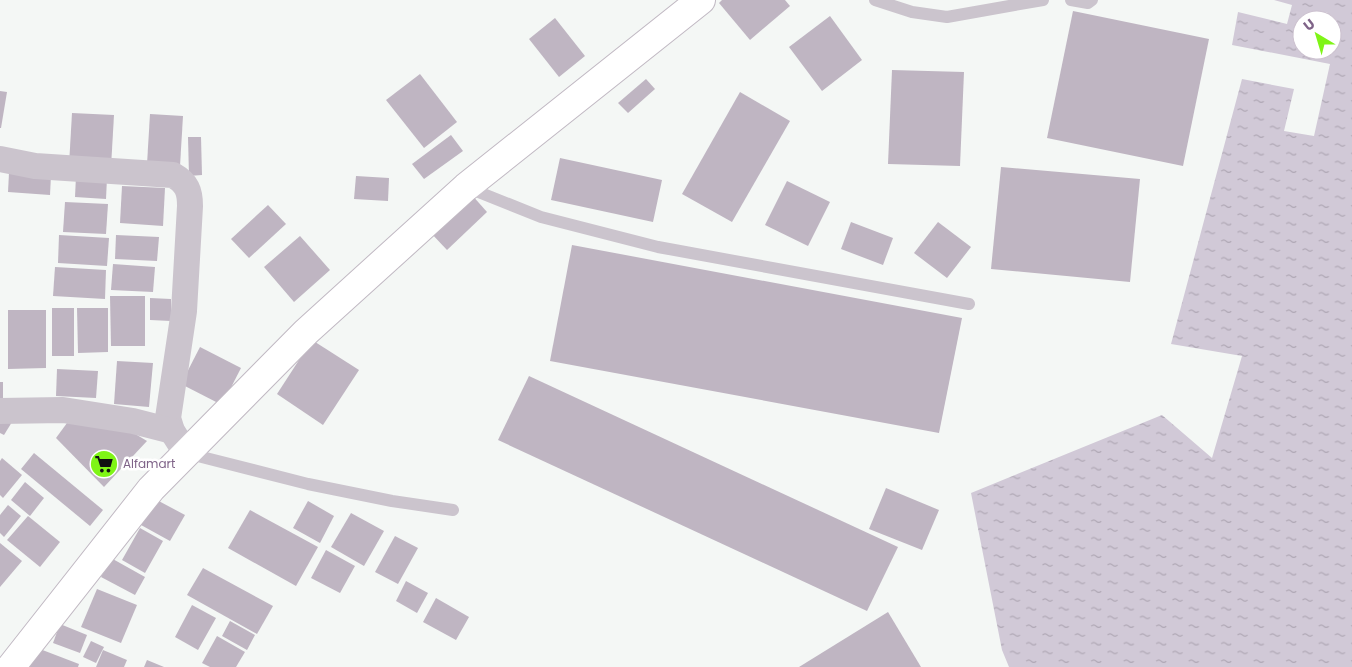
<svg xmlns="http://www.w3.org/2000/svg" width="1352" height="667" font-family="Poppins,sans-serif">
	<defs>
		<pattern id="water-ripples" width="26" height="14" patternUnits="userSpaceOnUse" patternTransform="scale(1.25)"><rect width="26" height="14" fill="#d1c9d7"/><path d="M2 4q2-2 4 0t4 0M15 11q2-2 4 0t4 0" fill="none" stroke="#afa7b4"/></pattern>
	</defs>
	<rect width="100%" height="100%" fill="#f4f7f5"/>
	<path fill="url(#water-ripples)" fill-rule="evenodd" d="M1274,0H1352V667H1009L1002,650L971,493L1162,415L1212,458L1242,356L1171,344L1242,79L1294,89L1284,131L1314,136L1330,64L1232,45L1238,12L1287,24L1292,5ZM1302,20H1332V50H1302Z"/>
	<g fill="#bfb5c2">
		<path d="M722,0H785L790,6L750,40L719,3Z"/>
		<path d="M1073,11L1209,39L1183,166L1047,138Z"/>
		<path d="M830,16L862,60L822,91L789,47Z"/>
		<path d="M555,18L585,56L559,77L529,39Z"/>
		<path d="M892,70L964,72L960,166L888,164Z"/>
		<path d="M420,74L457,122L424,148L386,100Z"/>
		<path d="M646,79L655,89L628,113L618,103Z"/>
		<path d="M0,91L7,92L1,128H0Z"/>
		<path d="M740,92L790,121L732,222L682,194Z"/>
		<path d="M72,113L114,115L111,167L69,165Z"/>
		<path d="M150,114L183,116L180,166L147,164Z"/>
		<path d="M451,135L463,151L424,179L412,164Z"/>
		<path d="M188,137H201L202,175L189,176Z"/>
		<path d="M560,158L662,180L653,222L551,200Z"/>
		<path d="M1001,167L1140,179L1130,282L991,269Z"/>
		<path d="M9,173L51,175L50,195L8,192Z"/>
		<path d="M76,176L107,178L106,199L75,197Z"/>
		<path d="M356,176L389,178L388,201L354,199Z"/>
		<path d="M787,181L830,202L808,246L765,225Z"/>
		<path d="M122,186L165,188L163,226L120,223Z"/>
		<path d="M471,194L487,212L447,250L430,232Z"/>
		<path d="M65,202L108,204L106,234L63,232Z"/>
		<path d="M268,205L286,224L249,258L231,239Z"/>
		<path d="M851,222L893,238L883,265L841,249Z"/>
		<path d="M938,222L971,247L947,278L914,253Z"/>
		<path d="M59,235L109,238L107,266L58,263Z"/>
		<path d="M116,235L159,237L157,261L115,259Z"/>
		<path d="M300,236L330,270L294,302L264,267Z"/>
		<path d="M572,245L962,318L939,433L550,361Z"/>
		<path d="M113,264L155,267L153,292L111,290Z"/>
		<path d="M55,267L106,270L105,299L53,296Z"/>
		<path d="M110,296H145V346H111Z"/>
		<path d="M150,298L171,299V321L150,320Z"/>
		<rect x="52" y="308" width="22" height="48"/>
		<path d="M77,308H108V352L78,353Z"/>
		<path d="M8,310H46V368L8,369Z"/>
		<path d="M312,340L359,370L323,425L277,394Z"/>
		<path d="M200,347L241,368L222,405L181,384Z"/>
		<path d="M117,361L153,363L149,407L114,404Z"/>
		<path d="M57,369L98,371L96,398L56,396Z"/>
		<path d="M529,376L898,547L867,611L498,440Z"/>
		<rect x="0" y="382" width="3" height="17"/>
		<path d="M0,416L12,422L4,435L0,433Z"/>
		<path d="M67,423L132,432L147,441L104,487L56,438Z"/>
		<path d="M34,453L103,510L90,526L21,469Z"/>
		<path d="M2,458L22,475L3,498L0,495V461Z"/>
		<path d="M25,482L44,498L30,516L11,500Z"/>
		<path d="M886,488L939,510L922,550L869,529Z"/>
		<path d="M155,499L185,515L170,541L141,525Z"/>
		<path d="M308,501L334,516L320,543L293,528Z"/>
		<path d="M8,505L21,516L4,537L0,533V515Z"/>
		<path d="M250,510L318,547L296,586L228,548Z"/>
		<path d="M351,513L384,531L364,566L331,547Z"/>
		<path d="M28,516L60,542L40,567L7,540Z"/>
		<path d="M140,528L163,541L145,573L122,560Z"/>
		<path d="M395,536L418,548L398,584L375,572Z"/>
		<path d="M0,543L22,561L0,587Z"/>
		<path d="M326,550L355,566L340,593L311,578Z"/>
		<path d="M111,558L145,577L135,595L101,577Z"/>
		<path d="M203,568L273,606L257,634L187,595Z"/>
		<path d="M406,581L428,593L417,613L396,601Z"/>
		<path d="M97,589L137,605L121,643L81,627Z"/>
		<path d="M436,598L469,617L456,640L423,622Z"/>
		<path d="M192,605L216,618L198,650L175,637Z"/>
		<path d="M888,612L921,667H799Z"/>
		<path d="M230,621L255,635L247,650L222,636Z"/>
		<path d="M60,624L87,635L80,653L53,643Z"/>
		<path d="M217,636L245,652L236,667H210L202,663Z"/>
		<path d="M91,641L104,647L96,663L83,657Z"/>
		<path d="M32,646L79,664L78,667H24Z"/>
		<path d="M103,650L127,660L124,667H96Z"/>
		<path d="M147,660L164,667H144Z"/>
	</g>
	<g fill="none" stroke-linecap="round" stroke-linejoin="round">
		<defs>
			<path id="secondary" d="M11,667L151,489L306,332L466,187L701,0"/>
		</defs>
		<use href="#secondary" stroke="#c1b9c3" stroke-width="30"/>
		<g stroke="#cbc4cd" stroke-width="12">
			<path d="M875,0L912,12L947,17L1043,0"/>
			<path d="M1071,0L1088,3L1092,0"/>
			<path d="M466,187L541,217L658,247L969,304"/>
			<path d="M186,453L308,484L392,501L453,510"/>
		</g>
		<g stroke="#cbc4cd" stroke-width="26">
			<path d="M0,159L35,166L173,175C187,183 190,191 190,206L184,311L168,418L172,431L186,453"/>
			<path d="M0,411L63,410L133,421L172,431"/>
		</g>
		<use href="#secondary" stroke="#fff" stroke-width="28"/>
	</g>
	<defs>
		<symbol id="supermarket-disc" viewBox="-11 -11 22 22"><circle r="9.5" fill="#7ff516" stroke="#fff"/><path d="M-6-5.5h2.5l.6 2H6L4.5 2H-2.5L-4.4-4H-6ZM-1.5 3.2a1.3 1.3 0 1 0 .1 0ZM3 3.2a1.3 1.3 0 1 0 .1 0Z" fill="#111"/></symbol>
	</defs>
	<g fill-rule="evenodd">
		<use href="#supermarket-disc" x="88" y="448" width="32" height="32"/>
	</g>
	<g text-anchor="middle" stroke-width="5" stroke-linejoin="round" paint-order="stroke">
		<g font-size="12" fill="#7f6388" stroke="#fff" text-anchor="start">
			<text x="123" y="468">Alfamart</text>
		</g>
	</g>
	<g transform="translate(1317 35) rotate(322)"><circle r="24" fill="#ffffff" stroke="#ccc1cf"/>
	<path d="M0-4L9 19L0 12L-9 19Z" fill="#7ff516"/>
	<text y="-8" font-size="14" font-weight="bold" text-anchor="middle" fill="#7f6388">U</text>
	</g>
</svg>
